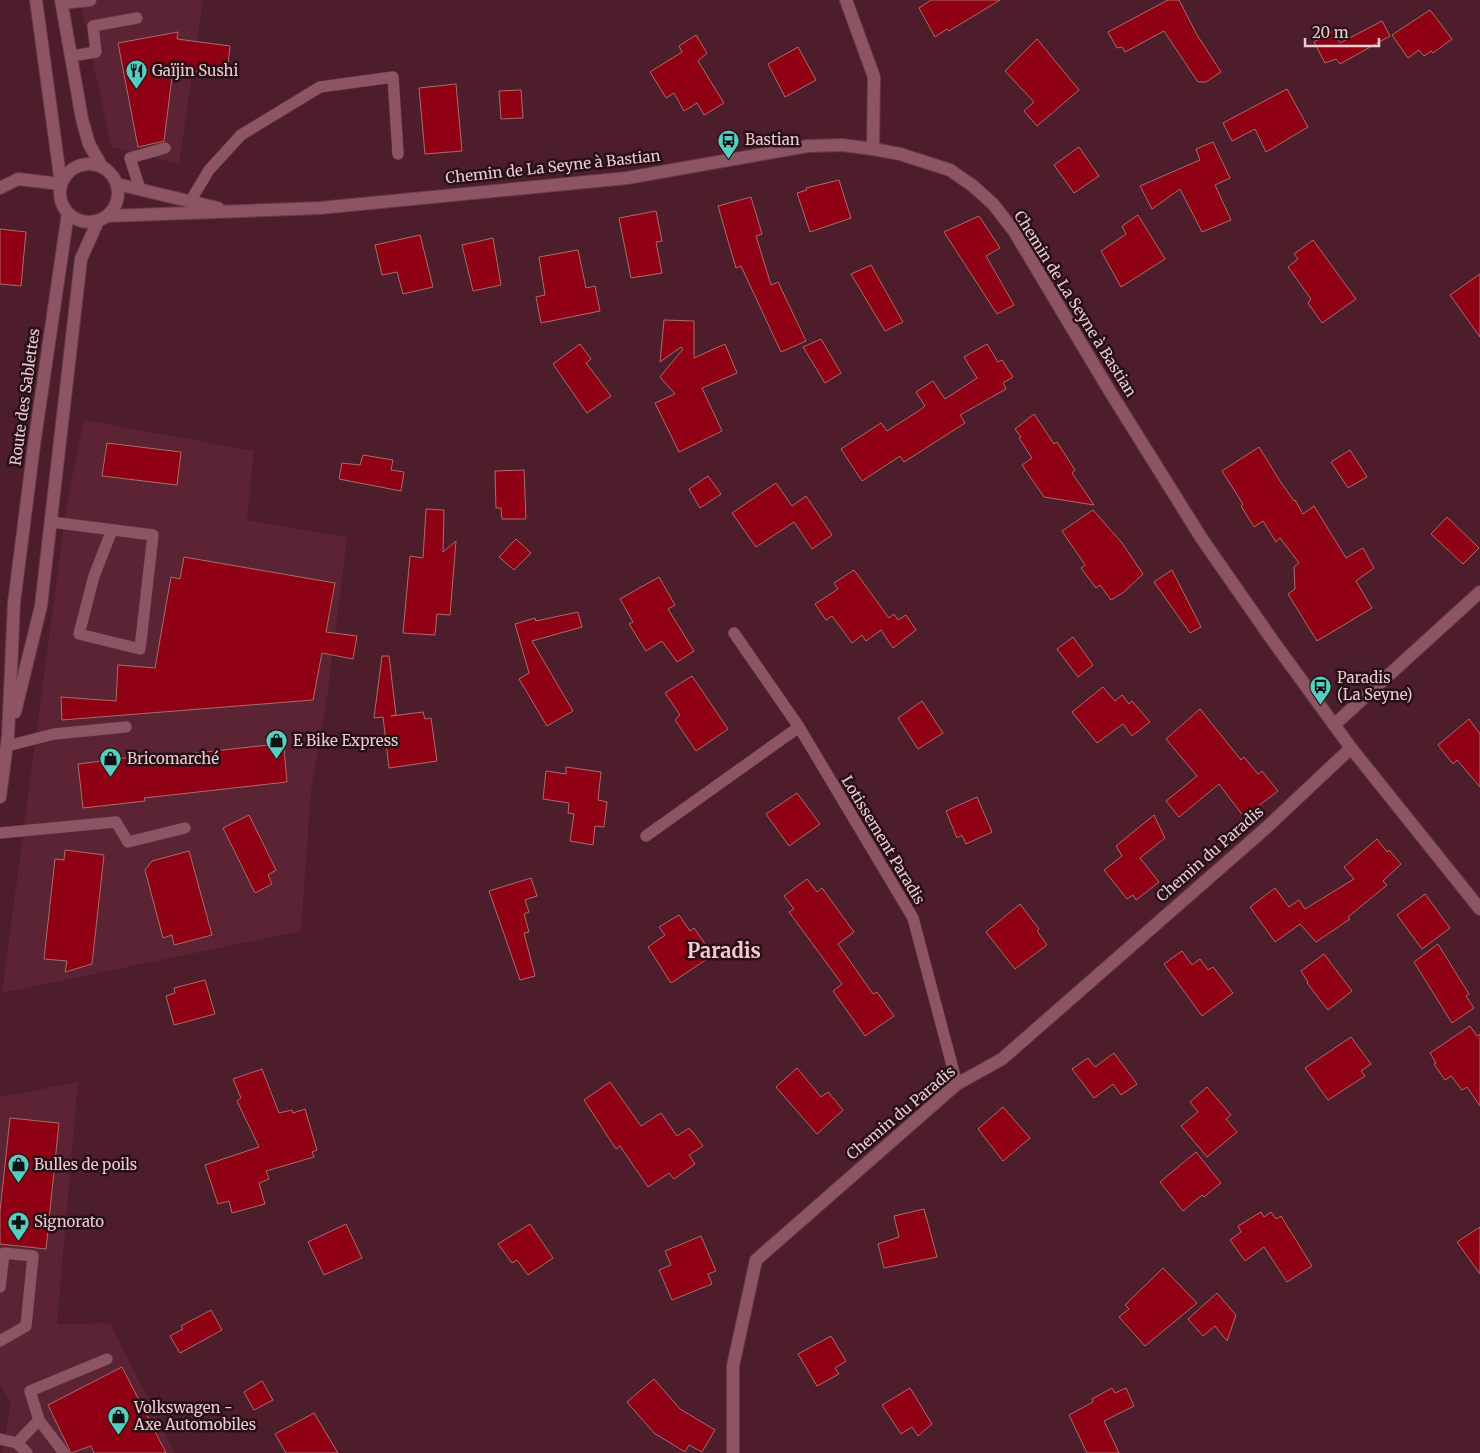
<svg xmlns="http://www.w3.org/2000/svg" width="1480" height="1453" font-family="Merriweather,serif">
	<rect width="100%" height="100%" fill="#4d1d2b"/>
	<g fill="#5b2333">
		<path d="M80,0H203L179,164L111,147Z"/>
		<path d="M84,420L254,451L247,520L347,537L327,697L311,791L301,931L2,993L67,502Z"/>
		<path d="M78,1082L57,1324L110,1323L175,1453H2L11,1402L0,1385V1097Z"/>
	</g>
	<g fill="#900014" stroke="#a76d69">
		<path d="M931,0H1000L949,31L947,29L935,37L919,8Z"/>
		<path d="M1168,0H1179L1197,35L1221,72L1206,82H1198L1164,31L1125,52L1122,47L1117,48L1108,32Z"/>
		<path d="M1430,10L1452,39L1433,53L1431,51L1424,56L1419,50L1408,58L1392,35Z"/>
		<path d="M1382,21L1390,36L1340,64L1336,59L1325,63L1314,42L1333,31L1340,43Z"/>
		<path d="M178,32L177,39L230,46L227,75L173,69L164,141L138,147L118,43Z"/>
		<path d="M696,35L707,53L698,61L724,103L704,115L697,103L684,111L674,93L666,98L650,72L682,52L679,46Z"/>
		<path d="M1037,39L1079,90L1037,126L1024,111L1034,102L1005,71Z"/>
		<path d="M798,47L816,80L785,97L768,64Z"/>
		<path d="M456,84L462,151L425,154L419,88Z"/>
		<path d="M1287,89L1308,127L1266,152L1255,129L1232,141L1223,123Z"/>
		<path d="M521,90L523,118L501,119L499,91Z"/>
		<path d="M1213,142L1230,178L1215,185L1231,220L1202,232L1180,189L1152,209L1140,186L1200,160L1196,149Z"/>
		<path d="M1079,147L1099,176L1074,193L1054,165Z"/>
		<path d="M839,180L851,218L810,232L797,193L807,190L806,188Z"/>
		<path d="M751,197L762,234L756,236L771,285L778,282L806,341L781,352L741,266L736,268L718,206Z"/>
		<path d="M656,211L662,241L656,242L662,273L631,278L619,218Z"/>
		<path d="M1138,215L1165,259L1121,287L1101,251L1126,234L1122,226Z"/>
		<path d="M979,216L1000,248L986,256L1014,305L997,314L944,232Z"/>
		<path d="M0,229L26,232L21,286L0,284Z"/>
		<path d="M420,235L433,287L403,294L397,272L382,275L375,245Z"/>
		<path d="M493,238L501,285L473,291L462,245Z"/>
		<path d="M1313,240L1356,299L1322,323L1308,303L1311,299L1288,267L1298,259L1294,254Z"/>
		<path d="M578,250L586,288L595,286L600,311L541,323L536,297L545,295L539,257Z"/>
		<path d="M871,265L903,322L885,331L851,274Z"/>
		<path d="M1480,274V337L1450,295Z"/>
		<path d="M664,320L694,321V358L725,344L737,373L702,388L722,431L679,452L655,403L675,394L660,377L683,349L681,347L660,362Z"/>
		<path d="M821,339L841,373L825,383L803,347Z"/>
		<path d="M580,344L591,359L586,363L611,396L587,413L553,364Z"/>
		<path d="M987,344L998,362L1002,360L1013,377L1003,383L1006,389L960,415L965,423L904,462L900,456L862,481L841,449L881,423L887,431L917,412L925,406L916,392L933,381L945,399L977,378L964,357Z"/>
		<path d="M1034,414L1054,444L1057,442L1075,470L1072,473L1094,505L1044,497L1022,465L1032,458L1019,438L1021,437L1015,429Z"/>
		<path d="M107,443L181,452L177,485L102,476Z"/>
		<path d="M1259,447L1280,481L1294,501L1295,500L1303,514L1314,506L1346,558L1363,548L1374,568L1356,581L1372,608L1317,641L1288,594L1295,589L1294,567L1299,563L1280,538L1276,542L1263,521L1254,527L1241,506L1243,504L1222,471Z"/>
		<path d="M1350,450L1367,477L1348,488L1331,462Z"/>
		<path d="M363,455L393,460L391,470L404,472L401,491L339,479L342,463L360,465Z"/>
		<path d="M524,470L526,519H502L501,508H496L495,471Z"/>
		<path d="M708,476L721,494L700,508L689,489Z"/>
		<path d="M776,483L792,506L806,496L832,535L812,549L794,522L756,547L732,513Z"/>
		<path d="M426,509L444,510L443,552L456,541L450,615L437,614L435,635L403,633L410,556L423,558Z"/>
		<path d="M1093,510L1122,543L1143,574L1124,592L1111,600L1100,585L1096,588L1081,568L1085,565L1062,531Z"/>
		<path d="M1447,517L1479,548L1463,564L1431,534Z"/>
		<path d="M516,539L531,553L514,570L499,557Z"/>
		<path d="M184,557L335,583L326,632L357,636L353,659L322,653L313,700L62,720L61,697L116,701L118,665L155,668L171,577L180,579Z"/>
		<path d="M854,570L889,618L894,614L898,620L906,615L916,630L893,648L881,630L866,641L862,635L852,643L832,616L826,620L815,604L838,589L834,583Z"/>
		<path d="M1172,570L1201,627L1190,633L1154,582Z"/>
		<path d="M659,577L675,605L668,609L694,651L677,662L662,641L646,651L629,624L633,622L620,599Z"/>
		<path d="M578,612L582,627L532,641L573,711L547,726L519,679L529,673L515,624L535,618L536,621Z"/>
		<path d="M1073,637L1093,665L1078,677L1057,649Z"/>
		<path d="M382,656H389L396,715L391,716L423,712L425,719L431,718L437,761L389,768L383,717L374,718Z"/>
		<path d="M692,676L728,729L696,751L675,720L680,715L665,693Z"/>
		<path d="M1103,687L1115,701L1122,695L1129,704L1132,701L1150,722L1132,736L1123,724L1097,743L1072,712Z"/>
		<path d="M922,701L943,733L918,749L898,718Z"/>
		<path d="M1200,709L1241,760L1244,757L1258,774L1262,771L1278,791L1244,817L1219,784L1179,817L1166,801L1197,776L1166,739Z"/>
		<path d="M1469,719L1480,734V787L1457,760L1453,764L1438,745Z"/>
		<path d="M277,744L284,749L287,782L144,798L145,801L83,808L78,764L141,756L142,759Z"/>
		<path d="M566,767L601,772L598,800L607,802L604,827L595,826L593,845L570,841L574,814L568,813L569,803L543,799L546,771L566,774Z"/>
		<path d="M797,793L820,824L789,846L766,814Z"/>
		<path d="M977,797L992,832L966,844L962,835L957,838L946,811Z"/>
		<path d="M249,815L276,870L268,875L272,884L255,893L223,828Z"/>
		<path d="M1154,815L1165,838L1140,858L1159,882L1136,900L1133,895L1127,899L1104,870L1122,856L1116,846Z"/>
		<path d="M1377,839L1387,852L1389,850L1401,864L1383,881L1387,885L1348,917L1350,919L1316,942L1300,924L1275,942L1250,907L1275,888L1289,907L1299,900L1305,909L1354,879L1344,867Z"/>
		<path d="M65,850L104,855L92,964L65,972L67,961L44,959L55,859L64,860Z"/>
		<path d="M189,851L212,935L174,945L172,935L163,938L145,870L152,861Z"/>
		<path d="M531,878L537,896L525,900L529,912L524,914L529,932L524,933L535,976L520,980L489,891Z"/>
		<path d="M807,879L817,892L822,888L854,932L838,944L873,994L877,992L894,1016L865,1036L833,991L842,984L789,912L794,909L784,896Z"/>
		<path d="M1425,894L1450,928L1422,949L1397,915Z"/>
		<path d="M1020,904L1039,929L1037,931L1047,945L1015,969L986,932Z"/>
		<path d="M679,915L690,931L694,928L713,955L671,983L648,947L665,935L659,927Z"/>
		<path d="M1438,944L1469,994L1466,996L1474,1008L1452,1023L1414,962Z"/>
		<path d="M1182,951L1192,965L1200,959L1208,970L1213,967L1233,993L1202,1016L1164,964Z"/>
		<path d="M1324,954L1352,991L1328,1010L1307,983L1308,982L1301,971Z"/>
		<path d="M205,980L215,1014L174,1025L166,996L175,993L174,988Z"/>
		<path d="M1470,1026L1477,1036L1480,1034V1106L1467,1087L1462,1090L1451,1076L1445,1080L1434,1064L1436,1063L1430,1053Z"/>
		<path d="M1351,1037L1371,1064L1361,1071L1365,1076L1328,1100L1305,1068Z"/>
		<path d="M1114,1053L1137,1084L1121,1095L1113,1084L1094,1098L1072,1069L1088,1058L1095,1067Z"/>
		<path d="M797,1068L821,1097L828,1092L843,1110L817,1134L776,1087Z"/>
		<path d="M262,1069L279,1113L292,1110L293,1113L305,1109L317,1150L312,1152L314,1157L266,1171L269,1179L259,1183L265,1204L232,1213L229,1201L218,1204L205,1165L259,1147L237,1101L241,1098L233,1079Z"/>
		<path d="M610,1082L641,1126L661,1113L677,1136L689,1128L691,1131H692L703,1146L689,1155L695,1164L674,1179L669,1173L648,1187L620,1146L616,1149L584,1100Z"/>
		<path d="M1207,1087L1231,1115L1226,1119L1237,1132L1207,1157L1181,1126L1198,1112L1190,1102Z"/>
		<path d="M1003,1107L1030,1138L1003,1161L978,1129Z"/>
		<path d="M10,1118L59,1123L46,1249L0,1244V1211Z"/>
		<path d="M1196,1152L1221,1183L1204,1197L1202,1195L1183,1211L1160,1182Z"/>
		<path d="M924,1209L937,1257L884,1268L878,1244L899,1237L894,1216Z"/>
		<path d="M1261,1212L1264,1217L1271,1212L1276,1219L1281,1216L1312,1266L1287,1282L1264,1247L1245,1261L1230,1240L1241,1232L1238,1226Z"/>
		<path d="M346,1224L362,1258L324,1275L308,1242Z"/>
		<path d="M530,1224L553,1258L528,1275L517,1260L512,1263L498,1244Z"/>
		<path d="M1480,1227V1274L1457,1242Z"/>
		<path d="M701,1236L716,1271L708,1274L712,1284L672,1300L659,1270L671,1265L665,1251Z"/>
		<path d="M1163,1268L1197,1303L1145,1346L1119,1317L1129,1309L1125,1305Z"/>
		<path d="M1217,1293L1236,1315L1227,1341L1215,1326L1203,1336L1188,1319Z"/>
		<path d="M211,1310L222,1330L180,1353L170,1336L183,1329L181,1326Z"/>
		<path d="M831,1336L846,1361L835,1368L839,1374L817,1386L798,1354Z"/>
		<path d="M122,1367L166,1453H94L91,1446L71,1453L48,1405Z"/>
		<path d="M654,1379L680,1409L715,1430L702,1452L689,1445L685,1452L654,1433L627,1402Z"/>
		<path d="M262,1381L273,1400L254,1410L244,1392Z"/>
		<path d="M910,1388L932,1424L918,1436L912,1427L901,1434L882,1405Z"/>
		<path d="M1112,1388L1115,1393L1126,1388L1134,1406L1104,1421L1119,1453H1087L1069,1415L1093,1402L1092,1399Z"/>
		<path d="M314,1413L338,1453H286L275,1434Z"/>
	</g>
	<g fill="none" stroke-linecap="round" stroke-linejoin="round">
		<defs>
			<g id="lane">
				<path d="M72,56L96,52L93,26L137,18"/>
				<path d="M140,189L130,158L165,148"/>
				<path d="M191,200L209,170L241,135L320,87L393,77L398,154"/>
				<path d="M51,522L153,535L140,649L79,634L94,576L112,530"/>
				<path d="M734,633L799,727L913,918L957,1084"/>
				<path d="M7,746L54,734L126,727"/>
				<path d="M0,833L116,822L128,842L185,828"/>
				<path d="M646,836L799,727"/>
				<path d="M0,1287L4,1253L33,1256L26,1326L0,1341"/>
				<path d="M39,1420L64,1453"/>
				<path d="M0,1439L17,1443L27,1453"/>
				<path d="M17,1443L39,1420L30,1391L107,1359"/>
			</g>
			<g id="street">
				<path d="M846,0L874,77L873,149"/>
				<path d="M62,3L90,0"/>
				<path d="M0,188L18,179L61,184"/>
				<path d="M1334,725L1480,592"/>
				<path d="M733,1453V1366L756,1260L957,1084L1002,1059L1266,828L1351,748"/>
			</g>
			<g id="secondary">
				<path d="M36,0L61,184"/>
				<path d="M61,0L82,119L89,144L102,167"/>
				<circle cx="89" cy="193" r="29"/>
				<path d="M117,184L218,208"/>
				<path d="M107,216L320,208L627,178L808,146L842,145L873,149L900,154L950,170L973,186L993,204L1014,231L1109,390L1202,539L1273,641L1351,748L1480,909"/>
				<path d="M15,712L41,606L81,259L98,221"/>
				<path d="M0,797L8,736L14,603L34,445L68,213"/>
			</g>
		</defs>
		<use href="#lane" stroke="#653b48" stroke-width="12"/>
		<use href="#street" stroke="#653b48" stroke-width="14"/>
		<use href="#secondary" stroke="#653b48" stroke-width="14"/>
		<use href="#lane" stroke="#8d5563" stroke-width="11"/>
		<use href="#street" stroke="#8d5563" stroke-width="12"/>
		<use href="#secondary" stroke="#8d5563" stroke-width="12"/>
	</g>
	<defs>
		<symbol id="restaurant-pin" viewBox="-11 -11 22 30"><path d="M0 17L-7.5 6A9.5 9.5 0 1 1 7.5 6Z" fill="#58cec0" stroke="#261015"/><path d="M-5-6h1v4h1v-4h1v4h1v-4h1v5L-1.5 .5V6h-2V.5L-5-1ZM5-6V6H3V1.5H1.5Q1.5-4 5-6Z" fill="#111"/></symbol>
		<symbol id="bus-pin" viewBox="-11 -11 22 30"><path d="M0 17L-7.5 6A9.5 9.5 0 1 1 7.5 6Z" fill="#58cec0" stroke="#261015"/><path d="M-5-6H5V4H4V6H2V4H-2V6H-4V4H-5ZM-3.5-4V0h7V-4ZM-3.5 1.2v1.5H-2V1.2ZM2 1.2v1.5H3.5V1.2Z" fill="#111"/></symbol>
		<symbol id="shop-pin" viewBox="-11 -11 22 30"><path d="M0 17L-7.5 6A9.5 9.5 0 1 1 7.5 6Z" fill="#58cec0" stroke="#261015"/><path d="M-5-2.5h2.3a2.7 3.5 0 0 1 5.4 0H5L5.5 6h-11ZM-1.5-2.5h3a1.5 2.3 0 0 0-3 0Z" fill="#111"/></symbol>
		<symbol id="pharmacy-pin" viewBox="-11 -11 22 30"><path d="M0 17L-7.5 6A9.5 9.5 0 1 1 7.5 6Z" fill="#58cec0" stroke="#261015"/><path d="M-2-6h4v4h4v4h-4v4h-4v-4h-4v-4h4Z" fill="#111"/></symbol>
	</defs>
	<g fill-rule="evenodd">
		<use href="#restaurant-pin" x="124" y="58" width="25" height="34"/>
		<use href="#bus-pin" x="716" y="128" width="25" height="34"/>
		<use href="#bus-pin" x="1308" y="674" width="25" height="34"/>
		<use href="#shop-pin" x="264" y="728" width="25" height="34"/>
		<use href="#shop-pin" x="98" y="746" width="25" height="34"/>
		<use href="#shop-pin" x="6" y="1152" width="25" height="34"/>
		<use href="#pharmacy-pin" x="6" y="1210" width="25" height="34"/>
		<use href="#shop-pin" x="106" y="1404" width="25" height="34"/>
	</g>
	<g text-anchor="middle" stroke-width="5" stroke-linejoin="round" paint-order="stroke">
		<g font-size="15" fill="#ebcbd1" stroke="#261015" text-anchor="start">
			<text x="152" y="76">Gaïjin Sushi</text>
			<text x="745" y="145">Bastian</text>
			<text x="1337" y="683">Paradis<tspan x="1337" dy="17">(La Seyne)</tspan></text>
			<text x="293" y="746">E Bike Express</text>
			<text x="127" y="764">Bricomarché</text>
			<text x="34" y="1170">Bulles de poils</text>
			<text x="34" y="1227">Signorato</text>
			<text x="134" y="1413">Volkswagen -<tspan x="134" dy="17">Axe Automobiles</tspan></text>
		</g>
		<g font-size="15" fill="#ebcbd1" stroke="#261015">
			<text transform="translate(553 167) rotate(-6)" y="5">Chemin de La Seyne à Bastian</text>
			<text transform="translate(1075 304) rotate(58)" y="5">Chemin de La Seyne à Bastian</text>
			<text transform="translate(25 397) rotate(-82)" y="5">Route des Sablettes</text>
			<text transform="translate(883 840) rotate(59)" y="5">Lotissement Paradis</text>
			<text transform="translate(1210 854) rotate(-41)" y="5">Chemin du Paradis</text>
			<text transform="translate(901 1113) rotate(-40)" y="5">Chemin du Paradis</text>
		</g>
		<g font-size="20" font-weight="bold" fill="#fbc8d2" stroke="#261015">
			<text x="724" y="958">Paradis</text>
		</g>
	</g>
	<path d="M1305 38v8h74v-8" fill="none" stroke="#ebcbd1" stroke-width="2.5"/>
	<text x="1312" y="38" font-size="15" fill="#ebcbd1" stroke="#261015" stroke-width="4" paint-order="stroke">20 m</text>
</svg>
